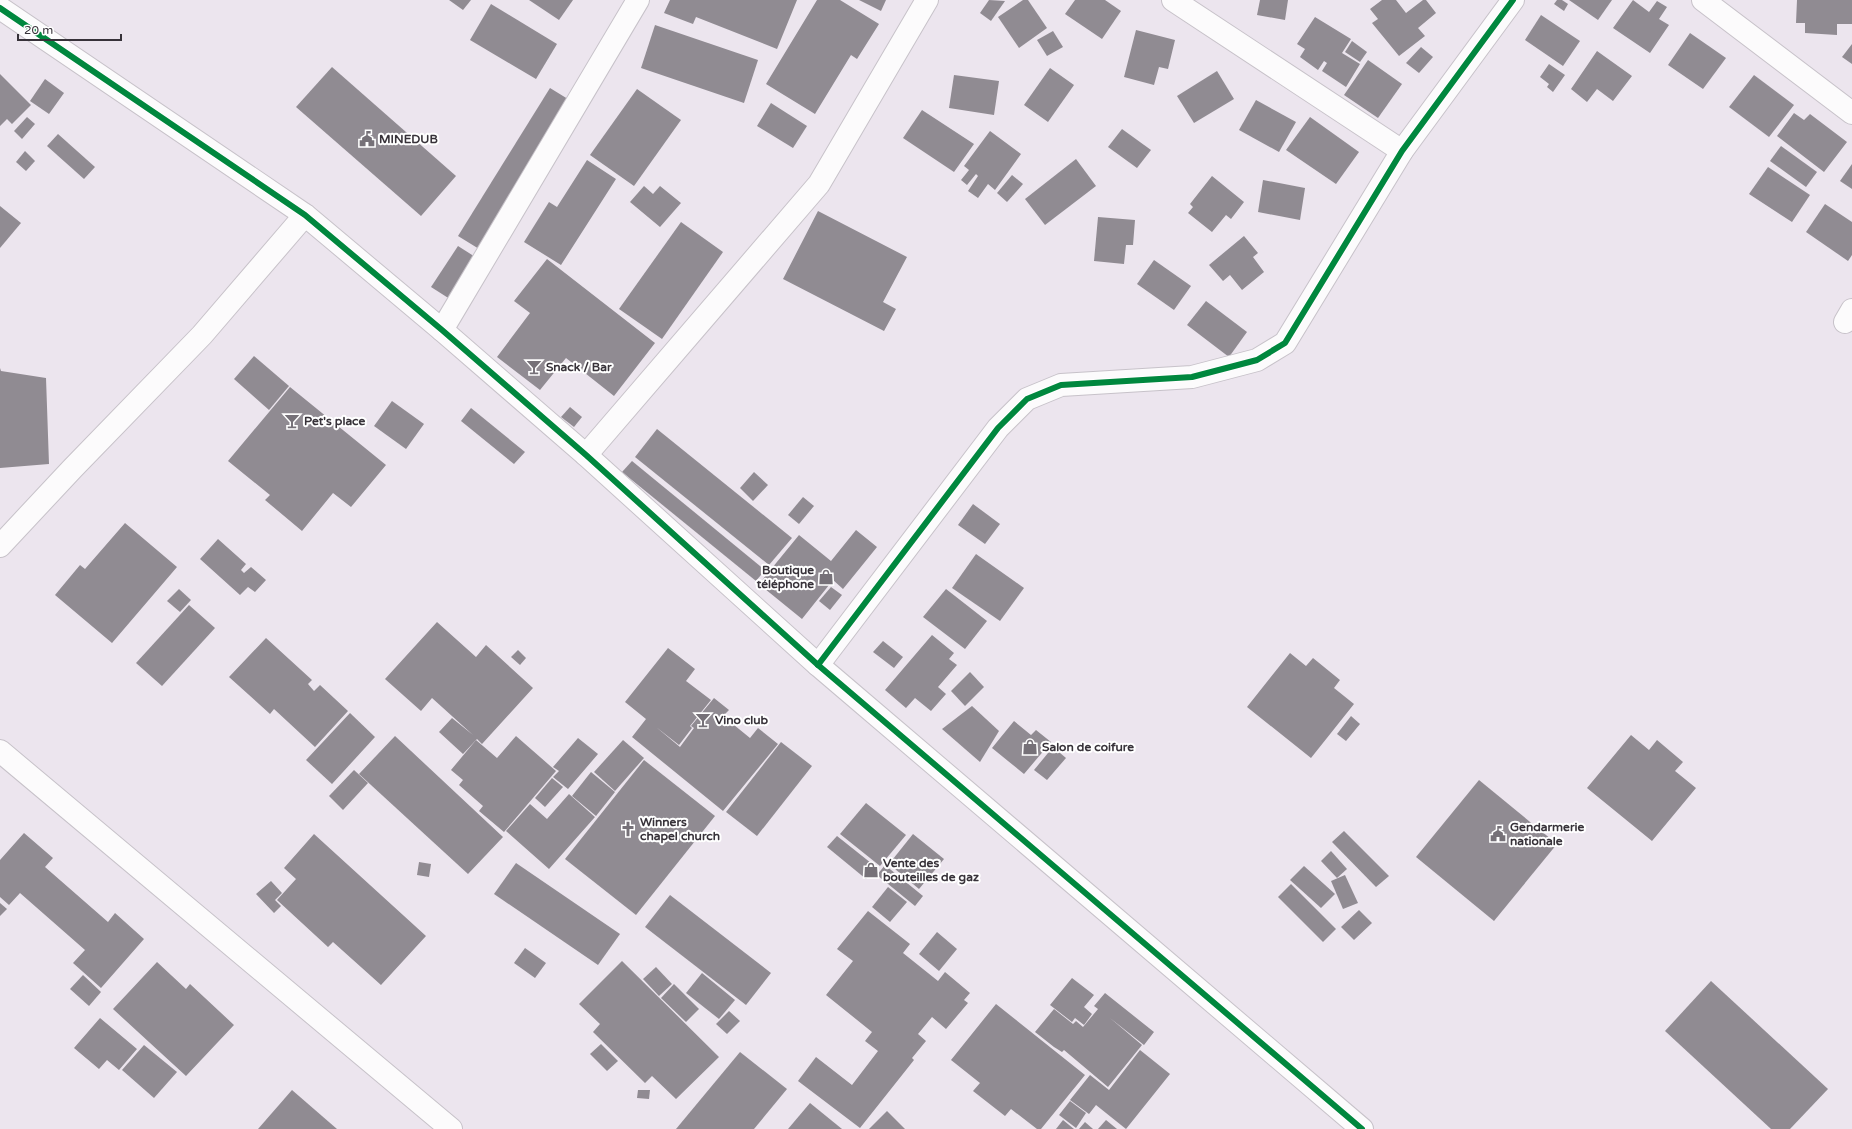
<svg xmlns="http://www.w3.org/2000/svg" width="1852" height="1129" font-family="'Varela Round',sans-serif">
	<rect width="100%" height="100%" fill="#ece5ee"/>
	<g fill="#908b92">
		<path d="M449,0H471L463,10Z"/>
		<path d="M529,0H573L559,20Z"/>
		<path d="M670,0H797L777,49L696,17L693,24L664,13Z"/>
		<path d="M817,0H840L879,24L857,59L851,55L815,114L766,84Z"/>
		<path d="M859,0H886L881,11Z"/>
		<path d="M989,0L1005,1L991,21L980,13Z"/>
		<path d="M1023,0H1028L1047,28L1019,48L998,17Z"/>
		<path d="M1075,0H1105L1121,11L1102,39L1065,14Z"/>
		<path d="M1260,0H1288L1285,20L1257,15Z"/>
		<path d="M1382,0H1396L1406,13L1423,0H1426L1436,13L1418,28L1425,36L1399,56L1372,23L1378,19L1370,9Z"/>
		<path d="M1557,0H1562L1568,4L1564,11L1554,4Z"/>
		<path d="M1569,0H1612L1598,20Z"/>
		<path d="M1633,0L1649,12L1657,1L1667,7L1659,19L1669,25L1650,53L1613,28Z"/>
		<path d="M1797,0H1852V24H1837V35L1805,33V23H1796Z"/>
		<path d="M491,4L557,44L536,79L470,40Z"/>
		<path d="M1541,15L1580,41L1563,66L1525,40Z"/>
		<path d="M1315,17L1351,39L1342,53L1360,64L1346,87L1322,71L1327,63L1324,61L1318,70L1300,57L1305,49L1297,44Z"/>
		<path d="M655,25L758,60L744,103L641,68Z"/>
		<path d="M1136,30L1175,40L1168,69L1159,67L1154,85L1124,77Z"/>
		<path d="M1053,31L1063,47L1047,56L1037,40Z"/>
		<path d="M1690,33L1726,58L1703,89L1668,65Z"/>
		<path d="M1352,41L1367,52L1360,62L1345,52Z"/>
		<path d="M1852,44V64L1842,57Z"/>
		<path d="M1421,47L1433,57L1419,73L1406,63Z"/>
		<path d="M1597,51L1632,76L1613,101L1597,89L1587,102L1571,89Z"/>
		<path d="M1368,60L1402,84L1378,118L1344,95Z"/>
		<path d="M1549,64L1565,75L1553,92L1547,87L1549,84L1540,77Z"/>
		<path d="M332,67L456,176L421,216L296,107Z"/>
		<path d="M1050,68L1074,85L1048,122L1024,105Z"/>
		<path d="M1217,71L1234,99L1194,123L1177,96Z"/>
		<path d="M0,74L31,105L12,124L7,119L0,126Z"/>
		<path d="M954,75L999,81L994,115L949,108Z"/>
		<path d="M1754,75L1794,105L1769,137L1729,107Z"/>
		<path d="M45,79L64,93L49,114L30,101Z"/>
		<path d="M550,88L576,104L484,252L458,236Z"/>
		<path d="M637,89L681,120L634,186L590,155Z"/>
		<path d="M1256,100L1296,122L1279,152L1239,130Z"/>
		<path d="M771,103L807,126L793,148L757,126Z"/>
		<path d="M922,110L974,144L954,172L903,138Z"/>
		<path d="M1794,113L1804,120L1810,114L1847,142L1824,172L1777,136Z"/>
		<path d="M27,117L35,124L22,139L14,131Z"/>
		<path d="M1310,117L1359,152L1336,184L1286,150Z"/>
		<path d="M1122,129L1151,150L1137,168L1108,147Z"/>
		<path d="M990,131L1021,154L995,190L988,184L978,198L968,191L978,176L976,174L967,185L961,180L969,170L964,166Z"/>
		<path d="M58,134L95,167L84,179L47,146Z"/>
		<path d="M1781,146L1817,172L1806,187L1770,161Z"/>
		<path d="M25,151L35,161L26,171L16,162Z"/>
		<path d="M1076,159L1096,186L1045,225L1025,199Z"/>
		<path d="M587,160L616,179L561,265L524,242L549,202L557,207Z"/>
		<path d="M1852,164V189L1840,181Z"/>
		<path d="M1768,167L1810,195L1792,222L1749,194Z"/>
		<path d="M1012,175L1023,184L1007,202L997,193Z"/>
		<path d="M1212,176L1244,202L1231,219L1226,215L1212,232L1188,213L1193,207L1190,204Z"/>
		<path d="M1263,180L1305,188L1300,220L1258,212Z"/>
		<path d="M644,186L653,194L660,186L681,203L660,227L630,202Z"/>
		<path d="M1825,204L1852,222V255L1848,261L1806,232Z"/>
		<path d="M0,206L21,223L0,248Z"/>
		<path d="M818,211L907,257L883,302L896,309L884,331L783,279Z"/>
		<path d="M1098,217L1135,220L1133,245H1126L1124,264L1094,261Z"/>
		<path d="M681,222L723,252L662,339L619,309Z"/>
		<path d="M1244,236L1258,253L1253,257L1264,272L1242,290L1230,275L1223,281L1209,265Z"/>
		<path d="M458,246L480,260L453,301L431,287Z"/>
		<path d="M547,259L655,343L614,396L566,358L540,390L497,357L530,313L514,301Z"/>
		<path d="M1154,260L1191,286L1174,310L1137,284Z"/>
		<path d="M1206,301L1247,332L1229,357L1187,325Z"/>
		<path d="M254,356L289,386L269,410L234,379Z"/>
		<path d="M0,368L1,371L46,378L49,464L0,468Z"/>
		<path d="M290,387L386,465L351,507L333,493L302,531L265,500L270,495L228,461Z"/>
		<path d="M392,401L424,424L406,449L374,426Z"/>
		<path d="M570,407L582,417L574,427L561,417Z"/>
		<path d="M471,408L525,452L514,464L461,421Z"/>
		<path d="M657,429L792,538L769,565L635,457Z"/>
		<path d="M632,461L765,570L756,581L622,472Z"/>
		<path d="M754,472L768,485L753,501L740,488Z"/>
		<path d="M803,497L814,506L799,524L788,515Z"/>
		<path d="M973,504L1000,524L985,544L958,525Z"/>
		<path d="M125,523L177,567L112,643L55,595L80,565L85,569Z"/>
		<path d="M856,530L877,547L843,589L833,580L802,619L759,584L799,535L831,561Z"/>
		<path d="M218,539L246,564L241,570L244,573L251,567L266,580L255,592L248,587L240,595L200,559Z"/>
		<path d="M976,554L1024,588L1000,621L952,588Z"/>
		<path d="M831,587L842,595L830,610L819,601Z"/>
		<path d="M179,589L191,600L180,612L167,601Z"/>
		<path d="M946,589L987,621L965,649L923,617Z"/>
		<path d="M189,605L215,628L162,686L136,663Z"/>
		<path d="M437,622L476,657L486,645L533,688L482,744L477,739L463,754L439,732L452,718L473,735L432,698L421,711L385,679Z"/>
		<path d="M932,635L954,653L949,659L957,665L938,687L946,694L931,711L915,698L906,708L885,690Z"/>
		<path d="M266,638L312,680L308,684L314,691L320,685L348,711L315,747L274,709L270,714L229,677Z"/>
		<path d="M883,641L903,657L894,668L873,652Z"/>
		<path d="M668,648L695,669L686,681L711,700L690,726L692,728L679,745L656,727L680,747L694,728L691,726L714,698L729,710L723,716L750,738L758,728L778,744L723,811L632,737L646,719L625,702Z"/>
		<path d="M518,650L526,658L520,665L511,657Z"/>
		<path d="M1290,653L1306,666L1313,658L1340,680L1334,688L1354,704L1311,758L1247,707Z"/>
		<path d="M970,672L984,687L965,706L951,691Z"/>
		<path d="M972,706L999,731L980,762L942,729Z"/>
		<path d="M350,713L375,737L332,784L306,760Z"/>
		<path d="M1351,716L1360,724L1346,741L1337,734Z"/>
		<path d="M1014,721L1031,735L1036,730L1051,742L1024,774L992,748Z"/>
		<path d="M1631,735L1649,750L1657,740L1683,762L1675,771L1696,788L1652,841L1587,788Z"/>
		<path d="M395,736L503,837L468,874L359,774Z"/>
		<path d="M516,736L556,771L504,832L479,811L483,806L459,785L463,780L451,770L476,740L497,758Z"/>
		<path d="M578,738L598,754L568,789L553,777L559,771L553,767Z"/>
		<path d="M623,740L644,758L615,791L594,772Z"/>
		<path d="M781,742L812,766L757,836L726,812Z"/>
		<path d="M1053,747L1066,758L1047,780L1034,770Z"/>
		<path d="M644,760L715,816L636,915L565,859Z"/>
		<path d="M354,770L368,783L343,810L329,796Z"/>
		<path d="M591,772L615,792L596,816L572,796Z"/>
		<path d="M552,778L563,787L545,807L535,798Z"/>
		<path d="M1479,780L1557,844L1494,921L1416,857Z"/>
		<path d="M569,794L595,817L549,869L506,831L530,804L547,819Z"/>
		<path d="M866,803L906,835L880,866L840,834Z"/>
		<path d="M1344,831L1389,876L1376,887L1332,842Z"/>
		<path d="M24,833L53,858L45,867L108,922L115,913L144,939L101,988L73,963L85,950L20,893L9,905L0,897V860Z"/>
		<path d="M314,834L426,936L381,985L333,942L328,947L277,900L296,879L284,868Z"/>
		<path d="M913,834L944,859L919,889L889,864Z"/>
		<path d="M837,836L876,867L866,879L827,847Z"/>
		<path d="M1331,851L1347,869L1337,878L1321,861Z"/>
		<path d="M419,862L431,864L429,877L417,875Z"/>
		<path d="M516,863L620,934L598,965L494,894Z"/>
		<path d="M885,865L923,896L915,906L877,875Z"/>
		<path d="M1304,866L1335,894L1321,908L1290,880Z"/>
		<path d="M1345,875L1358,903L1343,909L1331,881Z"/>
		<path d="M271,881L282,893L275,900L281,906L274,913L256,894Z"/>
		<path d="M1291,884L1336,929L1323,942L1278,897Z"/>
		<path d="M888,887L907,902L890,922L872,907Z"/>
		<path d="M670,895L771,973L746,1005L645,927Z"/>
		<path d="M0,903L7,909L0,916Z"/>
		<path d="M1359,910L1372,923L1354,940L1341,927Z"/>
		<path d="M868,911L910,944L903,953L938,981L945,972L970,993L964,1000L968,1003L946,1029L932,1017L918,1034L926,1041L912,1058L914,1060L860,1128L798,1081L816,1057L852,1085L878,1051L865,1041L872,1032L826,995L853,961L837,949Z"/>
		<path d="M937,932L957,949L939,971L919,954Z"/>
		<path d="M525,948L546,963L535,978L514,963Z"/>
		<path d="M622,961L719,1057L676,1099L652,1076L645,1083L593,1032L600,1024L579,1004Z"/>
		<path d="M157,962L186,989L190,984L234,1025L186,1076L113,1009Z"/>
		<path d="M656,967L672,984L659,996L643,979Z"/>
		<path d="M702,973L735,1000L719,1019L686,993Z"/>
		<path d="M83,975L101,992L89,1006L70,989Z"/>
		<path d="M1072,978L1094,995L1084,1007L1092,1014L1084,1025L1075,1018L1072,1022L1050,1005Z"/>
		<path d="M1711,981L1828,1089L1790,1129H1771L1665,1031Z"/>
		<path d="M674,984L699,1009L686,1022L661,998Z"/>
		<path d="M1105,993L1154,1032L1144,1045L1110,1018L1142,1045L1108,1087L1064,1050L1062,1052L1054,1047L1035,1032L1054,1009L1073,1024L1076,1021L1083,1027L1098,1009L1094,1006Z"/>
		<path d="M996,1004L1085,1075L1041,1129H1037L1011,1109L1005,1116L973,1091L980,1083L951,1060Z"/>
		<path d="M729,1011L740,1021L727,1034L716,1024Z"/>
		<path d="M100,1018L137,1049L119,1070L107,1060L99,1069L74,1048Z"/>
		<path d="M601,1044L618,1061L607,1071L590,1054Z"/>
		<path d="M144,1045L177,1072L154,1098L122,1070Z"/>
		<path d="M1140,1050L1170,1074L1126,1129L1096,1105L1089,1114L1070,1100L1090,1075L1109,1090Z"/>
		<path d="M740,1052L787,1089L754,1129H676Z"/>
		<path d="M292,1090L337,1129H258Z"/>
		<path d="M638,1090H650L649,1099L637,1098Z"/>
		<path d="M1070,1101L1086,1113L1076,1128L1059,1115Z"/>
		<path d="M810,1103L842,1129H788Z"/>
		<path d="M887,1111L905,1129H869Z"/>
		<path d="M1063,1120L1074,1129H1056Z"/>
		<path d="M1106,1120L1117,1129H1098Z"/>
		<path d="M1085,1122L1093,1129H1079Z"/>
	</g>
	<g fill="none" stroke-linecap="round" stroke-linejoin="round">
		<defs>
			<g id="minor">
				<path d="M1173,0L1402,151"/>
				<path d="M1703,0L1852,113"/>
				<path d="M1845,322L1852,310"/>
				<path d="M442,330L638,0"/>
				<path d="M586,455L819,184L927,0"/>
				<path d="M0,546L72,469L202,335L305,215"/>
				<path d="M818,665L998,428L1027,399L1061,385L1192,377L1257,360L1285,343L1402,151L1513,0"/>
				<path d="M0,751L451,1129"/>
			</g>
			<path id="tertiary" d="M0,8L305,215L442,330L586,455L818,665L1362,1129"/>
		</defs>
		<use href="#minor" stroke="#c7c2c9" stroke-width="24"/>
		<use href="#tertiary" stroke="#c7c2c9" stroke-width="24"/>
		<use href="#minor" stroke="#fcfbfc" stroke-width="22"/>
		<use href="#tertiary" stroke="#fcfbfc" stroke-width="22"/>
		<defs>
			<g id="cycleway">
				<path d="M0,8L305,215L442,330L586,455L818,665L1362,1129"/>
				<path d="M818,665L998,428L1027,399L1061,385L1192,377L1257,360L1285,343L1402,151L1513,0"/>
			</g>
		</defs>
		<use href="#cycleway" stroke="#fff" stroke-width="8"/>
		<use href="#cycleway" stroke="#00873e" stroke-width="6"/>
	</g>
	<defs>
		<symbol id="civic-bare" viewBox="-9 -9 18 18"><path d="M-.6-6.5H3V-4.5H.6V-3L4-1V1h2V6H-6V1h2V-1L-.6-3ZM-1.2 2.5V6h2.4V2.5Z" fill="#767178" stroke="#fff" stroke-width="2.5" paint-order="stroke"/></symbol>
		<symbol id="bar-bare" viewBox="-9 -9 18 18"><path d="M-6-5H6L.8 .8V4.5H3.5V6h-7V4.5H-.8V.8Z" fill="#767178" stroke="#fff" stroke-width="2.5" paint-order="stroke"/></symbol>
		<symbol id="shop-bare" viewBox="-9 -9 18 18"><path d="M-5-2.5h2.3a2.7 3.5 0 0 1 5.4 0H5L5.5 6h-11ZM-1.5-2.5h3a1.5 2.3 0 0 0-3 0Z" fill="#767178" stroke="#fff" stroke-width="2.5" paint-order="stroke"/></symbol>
		<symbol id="church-bare" viewBox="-9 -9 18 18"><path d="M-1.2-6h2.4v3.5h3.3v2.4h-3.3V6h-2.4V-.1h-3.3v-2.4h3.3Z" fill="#767178" stroke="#fff" stroke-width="2.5" paint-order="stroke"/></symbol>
	</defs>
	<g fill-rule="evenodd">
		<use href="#civic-bare" x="356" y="128" width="22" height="22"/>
		<use href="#bar-bare" x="523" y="356" width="22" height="22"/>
		<use href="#bar-bare" x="281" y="410" width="22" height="22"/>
		<use href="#shop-bare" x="815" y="566" width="22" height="22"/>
		<use href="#bar-bare" x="692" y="709" width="22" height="22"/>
		<use href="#shop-bare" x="1019" y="736" width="22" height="22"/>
		<use href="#church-bare" x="617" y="818" width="22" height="22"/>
		<use href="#civic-bare" x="1487" y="823" width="22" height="22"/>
		<use href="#shop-bare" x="860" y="859" width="22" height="22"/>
	</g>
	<g text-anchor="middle" stroke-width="4" stroke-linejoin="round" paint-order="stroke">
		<g font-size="12" font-weight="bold" fill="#373239" stroke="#fff" text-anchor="start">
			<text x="379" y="143">MINEDUB</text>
			<text x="546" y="371">Snack / Bar</text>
			<text x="304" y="425">Pet's place</text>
			<text x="814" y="574" text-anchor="end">Boutique<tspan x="814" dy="14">téléphone</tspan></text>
			<text x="715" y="724">Vino club</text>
			<text x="1042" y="751">Salon de coifure</text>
			<text x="640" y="826">Winners<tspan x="640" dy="14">chapel church</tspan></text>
			<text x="1510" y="831">Gendarmerie<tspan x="1510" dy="14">nationale</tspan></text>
			<text x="883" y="867">Vente des<tspan x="883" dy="14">bouteilles de gaz</tspan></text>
		</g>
	</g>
	<path d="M18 34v6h103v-6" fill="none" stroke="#373239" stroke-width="2"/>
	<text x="24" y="34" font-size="12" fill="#373239" stroke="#ffffff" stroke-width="3" paint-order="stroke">20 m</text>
</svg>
